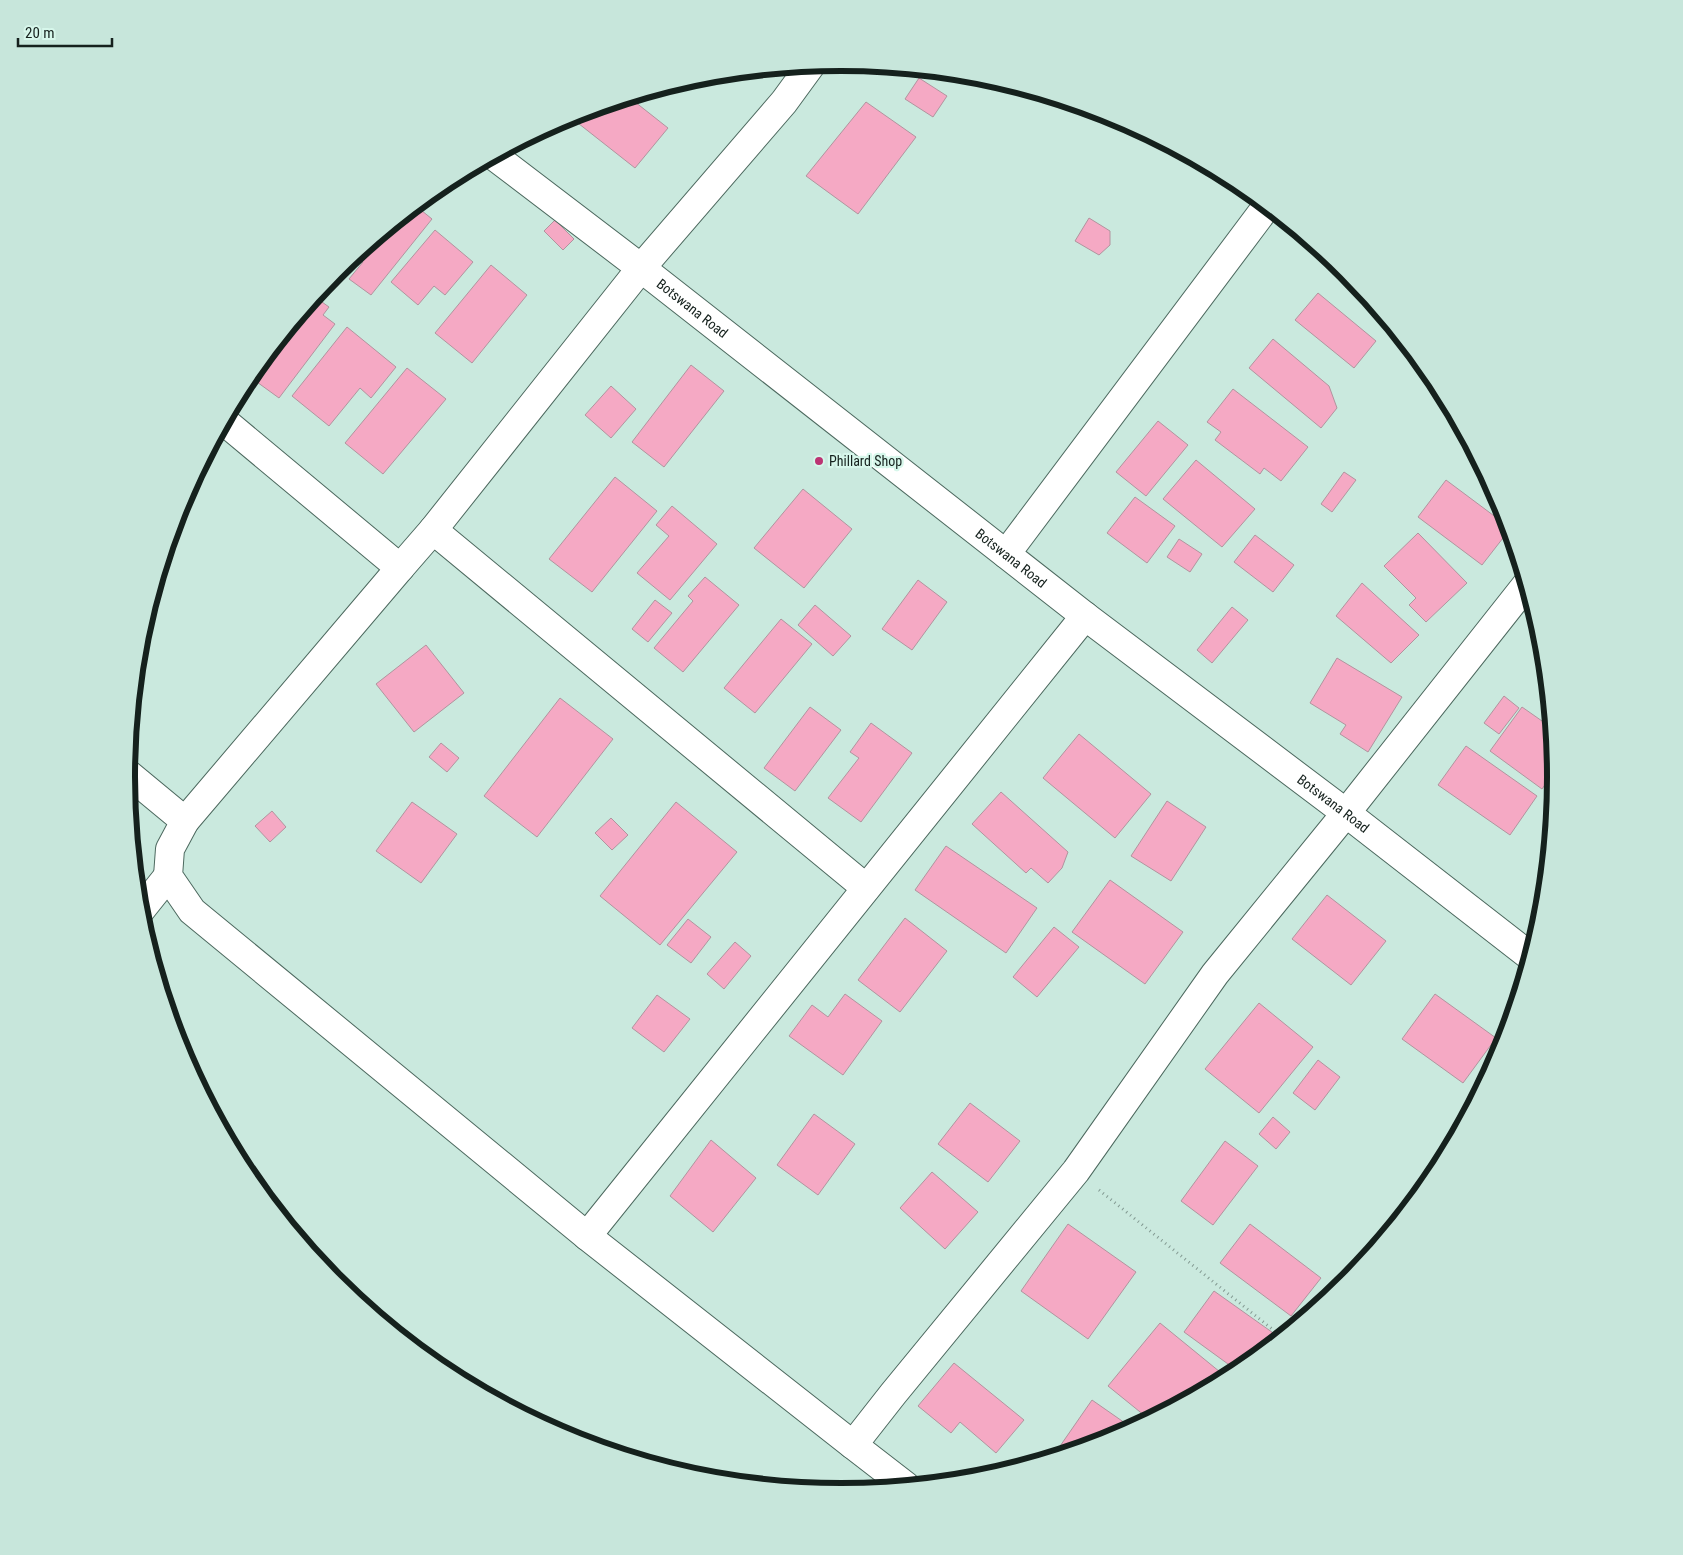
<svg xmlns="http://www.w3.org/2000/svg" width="1683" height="1555" font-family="'Roboto Condensed',sans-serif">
	<rect width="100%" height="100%" fill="#cae9de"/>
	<g fill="#f5a9c4" stroke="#b1949e">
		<path d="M919,78L947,96L933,117L905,99Z"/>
		<path d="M630,98L668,128L635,168L569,116Z"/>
		<path d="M866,102L916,137L858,214L806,176Z"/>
		<path d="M416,206L432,219L371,295L349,279L363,262L355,256Z"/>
		<path d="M1089,218L1110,231V245L1099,255L1075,241Z"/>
		<path d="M555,220L574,239L563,250L544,231Z"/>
		<path d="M435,230L473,262L445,295L434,286L418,305L391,282Z"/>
		<path d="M491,265L527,295L472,363L435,333Z"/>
		<path d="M1318,293L1376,341L1354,368L1295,320Z"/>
		<path d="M315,297L329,307L323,315L335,324L279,398L250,377Z"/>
		<path d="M347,327L396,367L371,398L360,388L329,426L292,396Z"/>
		<path d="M1273,339L1329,386L1337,408L1321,428L1249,368Z"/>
		<path d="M691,365L724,391L664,467L632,442Z"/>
		<path d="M407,368L446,399L383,474L345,443Z"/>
		<path d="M1428,371L1436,381L1440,387L1424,377Z"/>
		<path d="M611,386L636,409L611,438L585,415Z"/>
		<path d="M1233,389L1308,447L1281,481L1264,468L1260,474L1215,440L1221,432L1207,422Z"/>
		<path d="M1158,421L1188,445L1146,496L1116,472Z"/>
		<path d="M1196,460L1255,509L1222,547L1163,499Z"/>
		<path d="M1344,472L1356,480L1332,512L1321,504Z"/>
		<path d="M615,477L657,511L592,592L549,559Z"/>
		<path d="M1446,480L1509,527L1510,529L1482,565L1418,517Z"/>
		<path d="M803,489L852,529L804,588L754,548Z"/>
		<path d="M1135,497L1175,526L1147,563L1107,533Z"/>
		<path d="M672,506L717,544L670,600L637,573L669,536L656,525Z"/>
		<path d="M1418,533L1467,583L1426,622L1409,605L1416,598L1384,566Z"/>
		<path d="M1255,535L1294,565L1273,592L1234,562Z"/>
		<path d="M1179,539L1202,554L1190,572L1167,557Z"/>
		<path d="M705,577L739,605L683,672L654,648L693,601L688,596Z"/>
		<path d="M918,580L947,602L912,650L882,629Z"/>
		<path d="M1362,583L1419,635L1391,663L1336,616Z"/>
		<path d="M655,600L672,613L648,642L632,629Z"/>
		<path d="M815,605L851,636L833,656L798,625Z"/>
		<path d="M1232,607L1248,620L1212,663L1197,650Z"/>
		<path d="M781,619L812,644L755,713L724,688Z"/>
		<path d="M426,645L464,693L414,732L376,684Z"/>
		<path d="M1337,658L1402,697L1368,752L1340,734L1346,725L1310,703Z"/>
		<path d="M1504,696L1519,708L1499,734L1484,723Z"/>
		<path d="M560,698L613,739L537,837L484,796Z"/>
		<path d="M810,707L841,730L795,791L764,768Z"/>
		<path d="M1522,707L1552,728L1556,769L1542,789L1490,751Z"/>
		<path d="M871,723L912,753L861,822L828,798L859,758L850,752Z"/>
		<path d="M1079,734L1151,794L1115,838L1043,778Z"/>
		<path d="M441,743L459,758L447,772L429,757Z"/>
		<path d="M1466,746L1537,796L1510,835L1438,785Z"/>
		<path d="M1001,792L1068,852L1062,868L1048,883L1031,868L1026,873L972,824Z"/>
		<path d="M1167,801L1206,827L1171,881L1131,856Z"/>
		<path d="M412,802L457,834L421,883L376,851Z"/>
		<path d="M676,802L737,852L660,945L600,896Z"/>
		<path d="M272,811L286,827L270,842L255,826Z"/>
		<path d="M611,818L628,835L612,850L595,833Z"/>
		<path d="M946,846L1037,908L1006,953L915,890Z"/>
		<path d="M1110,880L1183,932L1145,984L1072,932Z"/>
		<path d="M1327,895L1386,941L1351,985L1292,939Z"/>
		<path d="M905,918L947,951L900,1012L858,980Z"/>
		<path d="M688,919L711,937L691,963L667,945Z"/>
		<path d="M1054,927L1079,947L1037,997L1013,977Z"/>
		<path d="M735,942L751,956L724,989L707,974Z"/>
		<path d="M845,994L882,1021L843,1075L789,1036L812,1005L828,1017Z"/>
		<path d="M1435,994L1496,1038L1463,1083L1402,1039Z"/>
		<path d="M657,995L690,1019L664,1052L632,1028Z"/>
		<path d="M1259,1003L1313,1047L1259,1113L1205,1069Z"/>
		<path d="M1318,1060L1340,1077L1315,1110L1293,1093Z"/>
		<path d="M970,1103L1020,1141L988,1182L938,1144Z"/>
		<path d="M814,1114L855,1144L818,1195L777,1165Z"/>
		<path d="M1273,1117L1290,1132L1276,1149L1259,1134Z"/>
		<path d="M711,1140L756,1178L713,1232L670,1196Z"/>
		<path d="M1225,1141L1258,1166L1213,1225L1181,1201Z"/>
		<path d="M932,1172L978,1212L945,1249L900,1208Z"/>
		<path d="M1068,1224L1136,1272L1088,1339L1021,1291Z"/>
		<path d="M1250,1224L1321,1278L1291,1316L1220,1263Z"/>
		<path d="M1214,1291L1276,1335L1264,1351L1239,1372L1184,1332Z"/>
		<path d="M1160,1323L1220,1372L1206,1390L1150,1420L1108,1386Z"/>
		<path d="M954,1363L1024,1420L996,1453L960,1422L951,1433L918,1406Z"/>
		<path d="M1092,1400L1125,1423L1113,1439L1064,1454L1058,1449Z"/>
	</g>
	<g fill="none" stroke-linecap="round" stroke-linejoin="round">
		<defs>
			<g id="minor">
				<path id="s1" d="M494,156L641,268L1085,616L1346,813L1531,957"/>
				<path d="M225,422L400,568L433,530L641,268L784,102L811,65"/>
				<path d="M433,530L866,888"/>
				<path d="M1006,554L1267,206"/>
				<path d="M400,568L185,821L170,849L168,876L192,911L587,1236L853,1445"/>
				<path d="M127,773L185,821"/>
				<path d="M140,911L168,876"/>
				<path d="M587,1236L1085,616"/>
				<path d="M906,1486L853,1445L893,1394L1076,1171L1215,974L1346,813L1527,584"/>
			</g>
		</defs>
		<use href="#minor" stroke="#4c685e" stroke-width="30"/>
		<path stroke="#839a92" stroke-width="3" stroke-dasharray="1 4" stroke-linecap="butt" d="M1099,1190L1282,1337"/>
		<use href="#minor" stroke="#fff" stroke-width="28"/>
	</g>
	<circle fill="#bc3473" stroke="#d7f7eb" stroke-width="2" cx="819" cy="461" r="5"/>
	<g text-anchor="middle" stroke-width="4.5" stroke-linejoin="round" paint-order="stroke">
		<g font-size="14" fill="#15211d" stroke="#d7f7eb">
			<text dy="5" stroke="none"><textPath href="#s1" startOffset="250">Botswana Road</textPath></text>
			<text dy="5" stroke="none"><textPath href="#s1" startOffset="655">Botswana Road</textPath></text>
			<text dy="5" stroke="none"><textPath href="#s1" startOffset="1060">Botswana Road</textPath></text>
		</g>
		<g font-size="14" fill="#15211d" stroke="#d7f7eb" text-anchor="start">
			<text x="829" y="466">Phillard Shop</text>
		</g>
	</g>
	<path d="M0 0H1683V1555H0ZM135 777a706 706 0 1 1 1412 0a706 706 0 1 1-1412 0Z" fill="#c7e6db" fill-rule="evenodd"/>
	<path fill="none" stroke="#15211d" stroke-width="6" d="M135 777a706 706 0 1 1 1412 0a706 706 0 1 1-1412 0Z"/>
	<path d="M18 38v8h94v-8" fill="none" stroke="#15211d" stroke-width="2.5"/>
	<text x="25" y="38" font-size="15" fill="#15211d" stroke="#d7f7eb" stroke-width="4" paint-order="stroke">20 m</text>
</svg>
